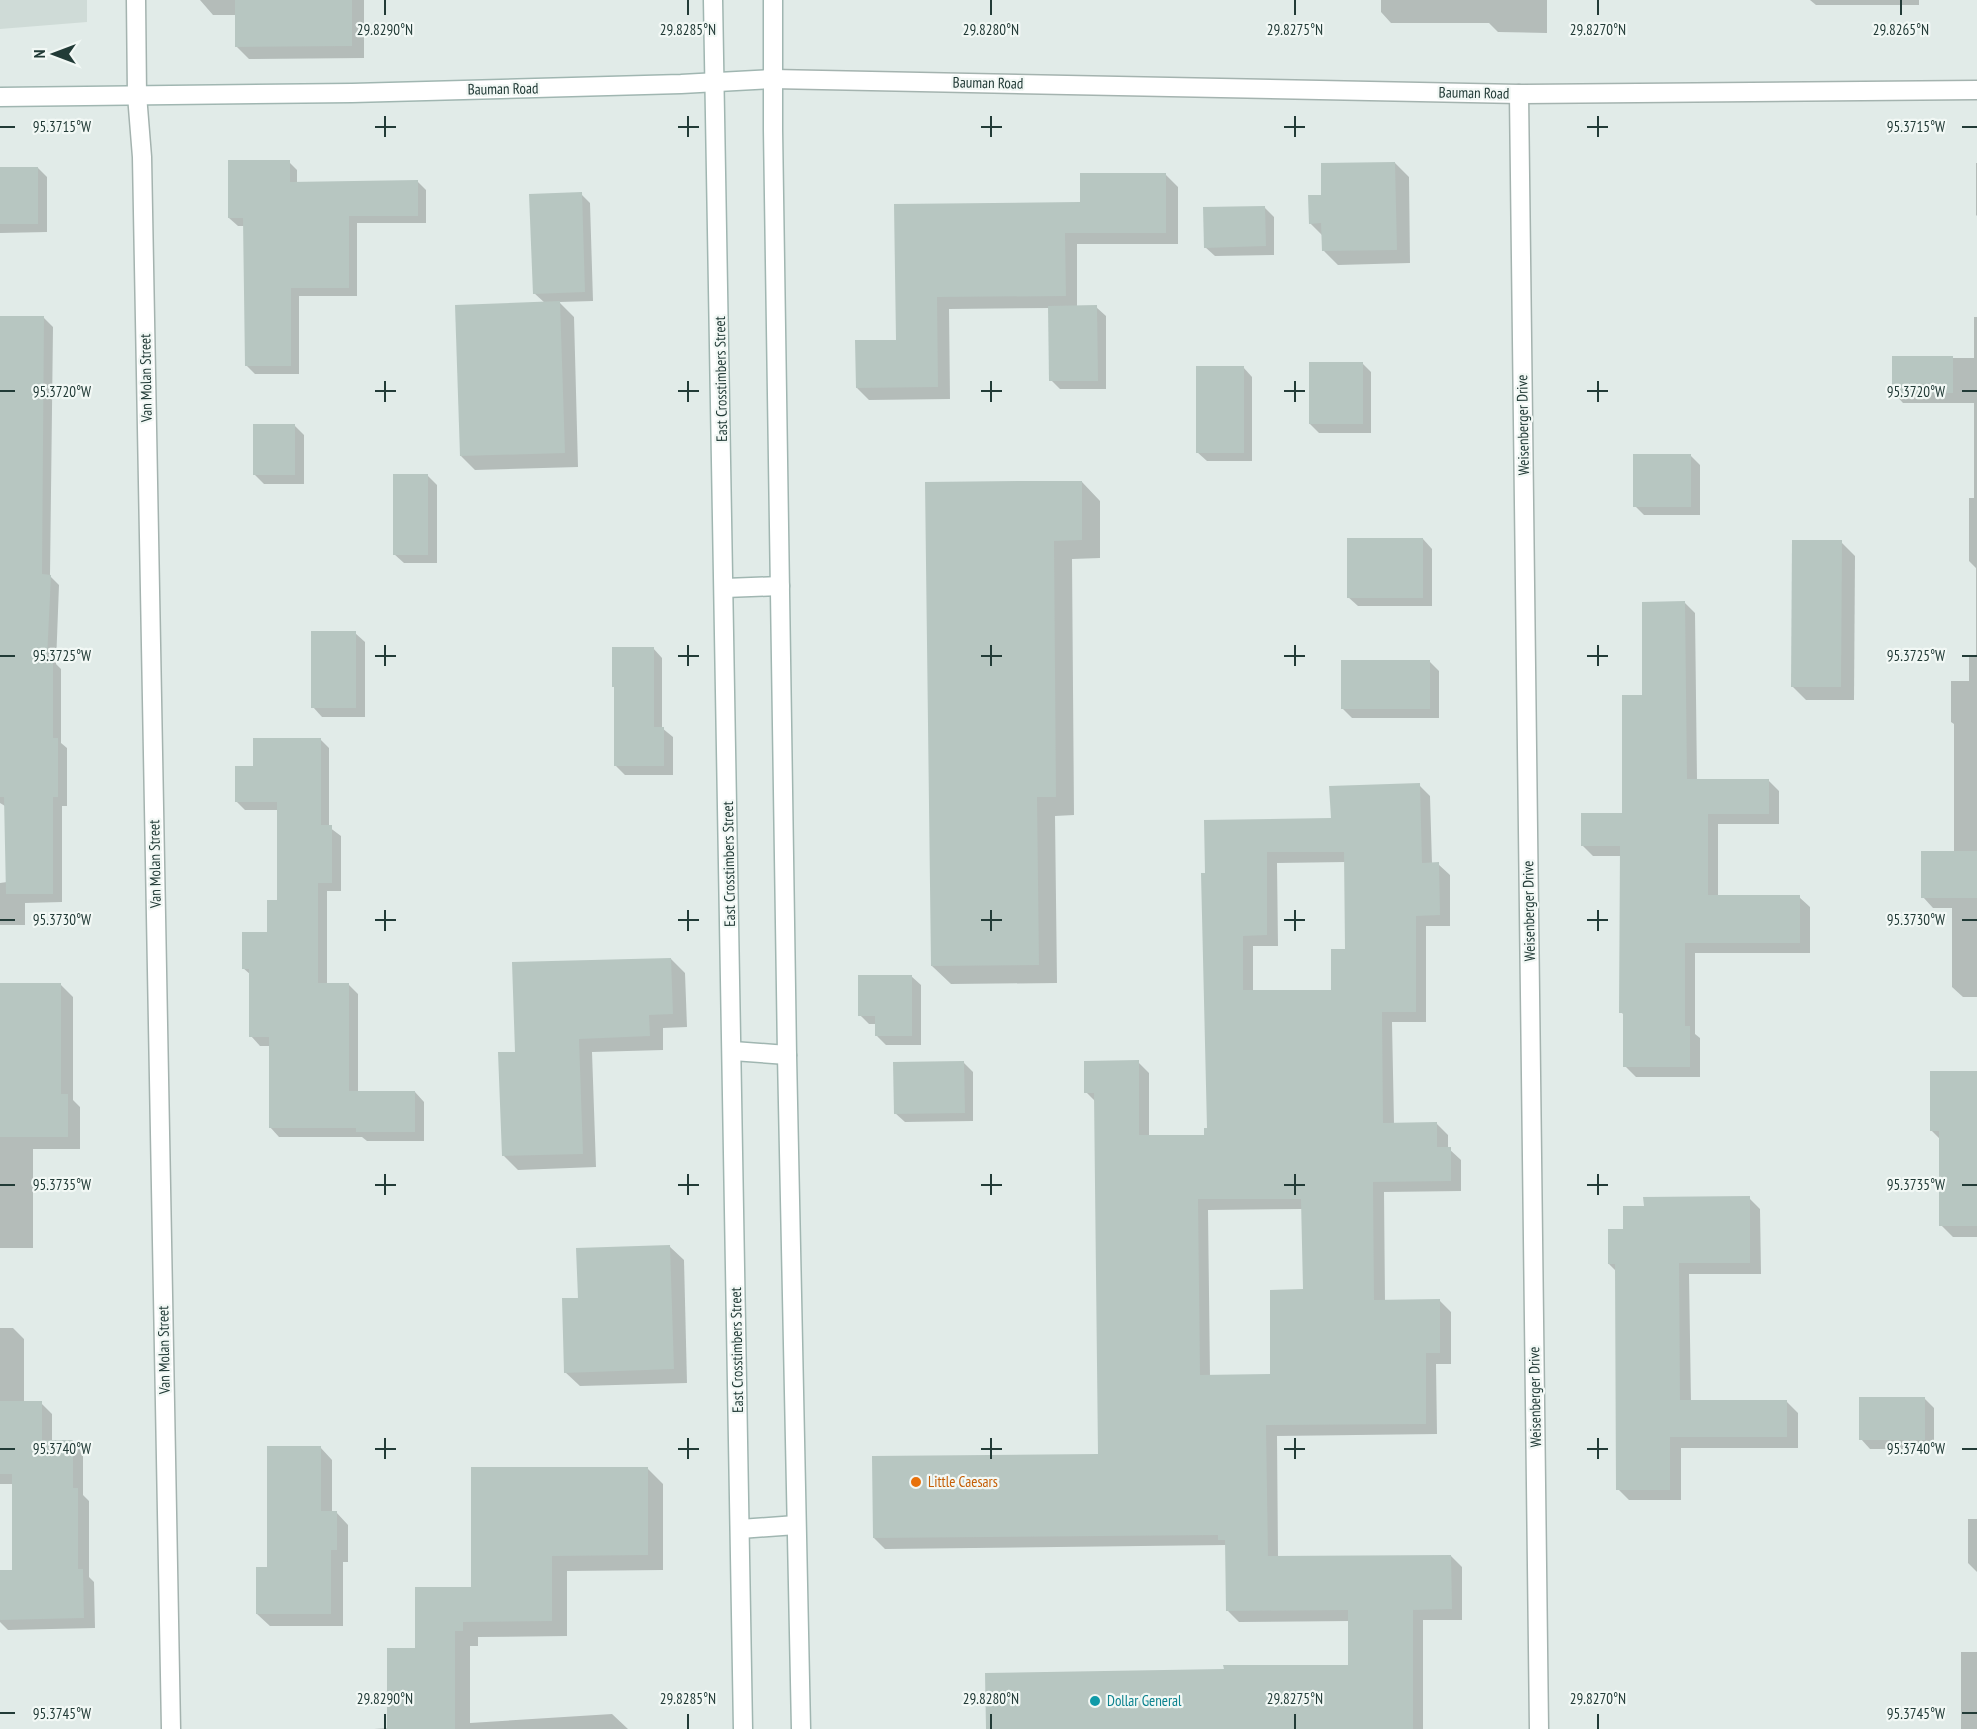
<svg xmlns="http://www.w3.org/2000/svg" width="1977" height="1729" font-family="'PT Sans Narrow',sans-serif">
	<rect width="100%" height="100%" fill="#e1ebe8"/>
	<path fill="#cfdbd7" d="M0,0H87V22L0,29Z"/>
	<g fill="#0003" fill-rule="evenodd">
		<path d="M200,0H364V58L249,59L236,46V15H213Z"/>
		<path d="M1381,0H1547V33L1498,32L1489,23H1391L1381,12Z"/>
		<path d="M1810,0H1919V5H1816Z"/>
		<path d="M289,162L297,170V183L418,182L426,190V223H357V296H299V374H255L246,365L245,226H238L229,218Z"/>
		<path d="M1395,163L1409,177L1410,263L1338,265L1324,251L1323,236L1310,223L1323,197Z"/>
		<path d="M1976,163H1977V216L1976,215Z"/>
		<path d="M0,168H38L47,177V232L0,233Z"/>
		<path d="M1166,175L1178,187V244H1077V307H1096L1106,316V389H1060L1051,380L1050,308L949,309L950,399L869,400L857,388L898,341L896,206L1082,203Z"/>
		<path d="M581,194L590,203L593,301L559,302L574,317L578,467L475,470L461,456L545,303L534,293Z"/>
		<path d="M1264,207L1274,217V255L1215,256L1205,247Z"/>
		<path d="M1974,317H1977V997H1963L1952,987V908H1933L1923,897L1954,853V724L1951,722V681H1969V657H1976V568L1969,561V498H1974V403H1903L1893,392V358H1974Z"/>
		<path d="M0,318H44L53,327L50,576L59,585L56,664L61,669V743L67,748V806H62V902L25,903V925H0V883L7,882L5,806L0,803Z"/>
		<path d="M1362,363L1371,372V433H1319L1310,424Z"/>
		<path d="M1243,367L1252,377V461H1207L1197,452Z"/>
		<path d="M295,426L304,435V484H264L255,475Z"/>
		<path d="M1691,456L1700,465V515H1644L1635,506Z"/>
		<path d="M427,475L437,485V563H404L394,554Z"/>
		<path d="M1082,482L1100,501V558L1072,559L1074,815L1055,816L1057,983L951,984L932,966L927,484Z"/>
		<path d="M1423,539L1432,549V606H1358L1348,597Z"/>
		<path d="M1841,542L1855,556L1854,700H1806L1792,686Z"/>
		<path d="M1685,603L1695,613L1697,780H1768L1779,791V824H1718V897H1799L1810,907V953H1695V1034L1700,1038V1077H1636L1625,1066V1016L1621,1012L1622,856H1593L1582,845L1624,814L1644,697Z"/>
		<path d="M355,633L365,642V717H322L313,707Z"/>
		<path d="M653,648L662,658V728L673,737V775H625L616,766Z"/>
		<path d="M1429,661L1439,671V718H1352L1343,709Z"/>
		<path d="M320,739L329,748V827L341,836V891H327V985H349L358,994V1092H415L424,1102V1141H367L362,1137H279L270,1127V1046H260L251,1036V975L243,968L269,934L279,901V810H245L236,801L255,768Z"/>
		<path d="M1419,785L1430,796L1432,864H1438L1450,875V926H1426V1022H1392L1394,1124H1437L1448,1135V1148L1461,1160V1191L1384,1192L1385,1302L1440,1301L1451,1312V1364H1436L1437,1434L1277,1436L1278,1558L1451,1556L1462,1567V1620H1423V1729H987L1350,1667V1621L1239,1622L1228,1611L1226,1545L885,1549L874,1538L1099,1455L1096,1102L1086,1092L1138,1062L1149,1073V1137L1206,1136L1208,1130L1203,875ZM1346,862L1347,951L1333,992H1253V946H1278L1277,863ZM1303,1209L1304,1291L1272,1375L1210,1376L1208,1210Z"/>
		<path d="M671,959L685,973L687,1027L663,1028V1050L592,1052L596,1167L518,1170L504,1156L516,1053Z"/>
		<path d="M911,976L921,985V1045H886L877,1036V1024H869L860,1015Z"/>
		<path d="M0,985H61L73,997V1100L80,1107V1149H33V1248H0Z"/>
		<path d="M964,1063L973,1072V1121L905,1122L895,1113Z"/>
		<path d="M1977,1072V1237H1953L1941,1225V1140L1931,1130Z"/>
		<path d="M1749,1198L1760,1209L1761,1274H1689L1691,1402H1787L1798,1413V1448H1681V1500H1629L1618,1489L1616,1271L1609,1264L1625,1231Z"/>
		<path d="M669,1246L684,1260L687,1383L580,1386L565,1372L579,1299Z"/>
		<path d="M0,1328H13L24,1339V1403H41L52,1414V1441H72L83,1453V1495L89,1501V1577L94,1582L95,1628L8,1630L0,1622V1572H14V1484H0Z"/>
		<path d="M1925,1399L1934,1408V1449H1870L1861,1439Z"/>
		<path d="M320,1447L332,1460V1512H336L348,1525V1562H343V1626H270L257,1614L269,1569Z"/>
		<path d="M647,1468L663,1484V1570L567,1571V1636L478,1637V1646H470V1723L612,1714L628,1729H374L389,1728L417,1650L473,1589Z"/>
		<path d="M1968,1519H1977V1572L1968,1563Z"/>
		<rect x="1961" y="1652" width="16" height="77"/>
	</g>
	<g fill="#b7c6c1" fill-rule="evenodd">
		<path d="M235,0H352V46L235,47Z"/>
		<path d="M228,160H290V182L418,180V216H349V288H291V366H245L243,218H228Z"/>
		<path d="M1395,162L1397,250L1322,251L1321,223L1309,224L1308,195H1321V163Z"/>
		<rect x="0" y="167" width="38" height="57"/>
		<path d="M1080,173H1166V233H1065L1066,296L937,297L938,387L856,388L855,340H896L894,204L1080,202Z"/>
		<path d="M582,192L585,292L533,294L529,194Z"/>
		<path d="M1265,206L1266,246L1204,248L1203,207Z"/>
		<path d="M560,301L565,453L460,456L455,305Z"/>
		<path d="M1097,305L1098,381H1049L1048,306Z"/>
		<path d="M0,316H44L42,574L51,575L47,658H53V738H58V797H53V894H6L4,797H0Z"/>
		<rect x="1892" y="356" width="61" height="37"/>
		<rect x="1309" y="362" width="54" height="62"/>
		<rect x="1196" y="366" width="48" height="87"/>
		<rect x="253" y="424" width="42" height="51"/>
		<rect x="1633" y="454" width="58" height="53"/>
		<rect x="393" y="474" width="35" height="81"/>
		<path d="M1021,481H1082V540L1054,541L1056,797H1037L1039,965L931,966L925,482Z"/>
		<rect x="1347" y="538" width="76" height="60"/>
		<path d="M1792,540H1842L1841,687H1791Z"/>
		<path d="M1685,601L1687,779H1769V814H1708V895H1800V943H1685V1026H1690V1067H1623V1013H1619L1620,846H1581V813H1622V695H1642V602Z"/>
		<rect x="311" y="631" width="45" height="77"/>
		<path d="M612,647H654V727H664V766H614V687H612Z"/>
		<rect x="1341" y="660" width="89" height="49"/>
		<path d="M253,738H321V825H332V883H318V983H349V1091H415V1132H356V1128H269V1037H249V969H242V932H267V900H277V802H235V766H253Z"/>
		<path d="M1420,783L1422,863L1439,862L1440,915L1416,916V1012H1382L1383,1123L1437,1122V1147H1451V1181L1373,1182L1374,1300L1440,1299V1353H1426V1424L1266,1425L1268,1556L1451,1555L1452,1609L1413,1610V1729H986L985,1673L1224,1669L1223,1665H1348V1610L1226,1611L1225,1540H1218V1535L873,1538L872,1456L1098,1454L1094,1093H1084V1061L1139,1060V1135H1204V1128H1207L1201,873H1205L1204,820L1331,818L1329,786ZM1267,852H1344L1345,949H1331V990H1243V936L1267,935ZM1198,1199H1301L1303,1289L1270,1290V1374L1200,1375Z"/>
		<rect x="1921" y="851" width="56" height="47"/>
		<path d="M671,958L673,1014L649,1015L650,1036L579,1039L583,1154L502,1156L498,1052H515L512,962Z"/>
		<path d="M858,975H912V1036H875V1016H858Z"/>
		<path d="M0,983H61V1094H68V1137H0Z"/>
		<path d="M964,1061L965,1113L894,1114L893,1062Z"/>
		<path d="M1930,1071H1977V1226H1939V1131H1930Z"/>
		<path d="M1750,1196V1263H1679L1680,1400H1787V1437H1670V1490H1616L1615,1264H1608V1229H1623V1206H1644L1643,1197Z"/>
		<path d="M670,1245L674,1369L564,1373L562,1298H578L576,1248Z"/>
		<rect x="1859" y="1397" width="66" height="43"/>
		<path d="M0,1401H42V1440H73V1488H78V1569H83L84,1618L0,1620V1570H12V1474H0Z"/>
		<path d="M267,1446H321V1511H337V1550H331V1614H256V1567H267Z"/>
		<path d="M471,1467H648V1555L552,1556V1621L463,1622V1631H455V1729H387V1648H415V1587H471Z"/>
	</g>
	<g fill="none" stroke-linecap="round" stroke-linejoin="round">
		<defs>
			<g id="street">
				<path d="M136,0L137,95L142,157L171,1729"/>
				<path d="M773,79L1519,94L1977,90"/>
				<path d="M1519,94L1539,1729"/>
			</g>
			<g id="secondary">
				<path d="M713,0L743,1729"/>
				<path d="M773,0V130L787,1055L801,1729"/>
				<path d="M0,97L352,93L681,84L773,79"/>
				<path d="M725,588L780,586"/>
				<path d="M733,1051L787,1055"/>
				<path d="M740,1529L796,1525"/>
			</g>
		</defs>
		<use href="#street" stroke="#a4b3af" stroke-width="21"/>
		<use href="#secondary" stroke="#a0b6b1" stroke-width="21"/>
		<use href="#street" stroke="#fff" stroke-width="18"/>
		<use href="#secondary" stroke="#fff" stroke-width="18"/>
	</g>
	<path fill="none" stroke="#223b37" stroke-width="2" d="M385,0V15M688,0V15M991,0V15M1295,0V15M1598,0V15M1901,0V15M385,116V137M688,116V137M991,116V137M1295,116V137M1598,116V137M0,127H15M375,127H396M678,127H699M981,127H1002M1284,127H1305M1587,127H1608M1962,127H1977M385,381V402M688,381V402M991,381V402M1295,381V402M1598,381V402M0,391H15M375,391H396M678,391H699M981,391H1002M1284,391H1305M1587,391H1608M1962,391H1977M385,645V666M688,645V666M991,645V666M1295,645V666M1598,645V666M0,656H15M375,656H396M678,656H699M981,656H1002M1284,656H1305M1587,656H1608M1962,656H1977M385,910V931M688,910V931M991,910V931M1295,910V931M1598,910V931M0,920H15M375,920H396M678,920H699M981,920H1002M1284,920H1305M1587,920H1608M1962,920H1977M385,1174V1195M688,1174V1195M991,1174V1195M1295,1174V1195M1598,1174V1195M0,1185H15M375,1185H396M678,1185H699M981,1185H1002M1284,1185H1305M1587,1185H1608M1962,1185H1977M385,1438V1459M688,1438V1459M991,1438V1459M1295,1438V1459M1598,1438V1459M0,1449H15M375,1449H396M678,1449H699M981,1449H1002M1284,1449H1305M1587,1449H1608M1962,1449H1977M0,1713H15M1962,1713H1977M385,1714V1729M688,1714V1729M991,1714V1729M1295,1714V1729M1598,1714V1729"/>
	<circle fill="#e8710a" stroke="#f2f8f5" stroke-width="2" cx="916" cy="1482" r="6"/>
	<circle fill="#0f9aa8" stroke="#f2f8f5" stroke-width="2" cx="1095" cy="1701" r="6"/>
	<g text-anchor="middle" stroke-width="4.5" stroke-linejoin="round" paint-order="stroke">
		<g font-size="15" fill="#223b37" stroke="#f2f8f5">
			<text transform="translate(988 83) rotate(1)" y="5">Bauman Road</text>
			<text transform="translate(503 89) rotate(-1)" y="5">Bauman Road</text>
			<text transform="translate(1474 93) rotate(1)" y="5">Bauman Road</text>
			<text transform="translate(146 378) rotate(-91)" y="5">Van Molan Street</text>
			<text transform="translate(721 379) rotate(-91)" y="5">East Crosstimbers Street</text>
			<text transform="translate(1523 425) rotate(-91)" y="5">Weisenberger Drive</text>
			<text transform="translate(155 864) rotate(-91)" y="5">Van Molan Street</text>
			<text transform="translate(729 864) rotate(-91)" y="5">East Crosstimbers Street</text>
			<text transform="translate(1529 911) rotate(-91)" y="5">Weisenberger Drive</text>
			<text transform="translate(164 1350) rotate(-91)" y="5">Van Molan Street</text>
			<text transform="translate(737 1350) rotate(-91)" y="5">East Crosstimbers Street</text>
			<text transform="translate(1535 1397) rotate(-91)" y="5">Weisenberger Drive</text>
		</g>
		<g font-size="15" fill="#c56008" stroke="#f2f8f5" text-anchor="start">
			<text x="928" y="1487">Little Caesars</text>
		</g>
		<g font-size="15" fill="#0d838f" stroke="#f2f8f5" text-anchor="start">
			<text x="1107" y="1706">Dollar General</text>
		</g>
	</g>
	<g font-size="15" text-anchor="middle" fill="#223b37" stroke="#f2f8f5" stroke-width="4.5" stroke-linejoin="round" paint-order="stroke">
		<text x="385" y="35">29.8290°N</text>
		<text x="688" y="35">29.8285°N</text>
		<text x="991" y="35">29.8280°N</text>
		<text x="1295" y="35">29.8275°N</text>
		<text x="1598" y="35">29.8270°N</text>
		<text x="1901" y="35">29.8265°N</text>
		<text x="1916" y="132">95.3715°W</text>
		<text x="62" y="132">95.3715°W</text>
		<text x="1916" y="397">95.3720°W</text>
		<text x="62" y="397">95.3720°W</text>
		<text x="1916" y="661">95.3725°W</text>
		<text x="62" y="661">95.3725°W</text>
		<text x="1916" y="925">95.3730°W</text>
		<text x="62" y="925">95.3730°W</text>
		<text x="1916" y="1190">95.3735°W</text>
		<text x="62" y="1190">95.3735°W</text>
		<text x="1916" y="1454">95.3740°W</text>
		<text x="62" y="1454">95.3740°W</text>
		<text x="385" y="1704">29.8290°N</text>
		<text x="688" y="1704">29.8285°N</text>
		<text x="991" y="1704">29.8280°N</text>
		<text x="1295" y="1704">29.8275°N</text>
		<text x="1598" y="1704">29.8270°N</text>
		<text x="62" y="1719">95.3745°W</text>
		<text x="1916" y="1719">95.3745°W</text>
	</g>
	<g transform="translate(54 54) rotate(270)" stroke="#f2f8f5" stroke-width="4.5" paint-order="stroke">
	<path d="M0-4.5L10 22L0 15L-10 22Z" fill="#223b37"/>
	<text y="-9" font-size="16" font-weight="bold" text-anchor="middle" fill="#223b37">N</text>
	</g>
</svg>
